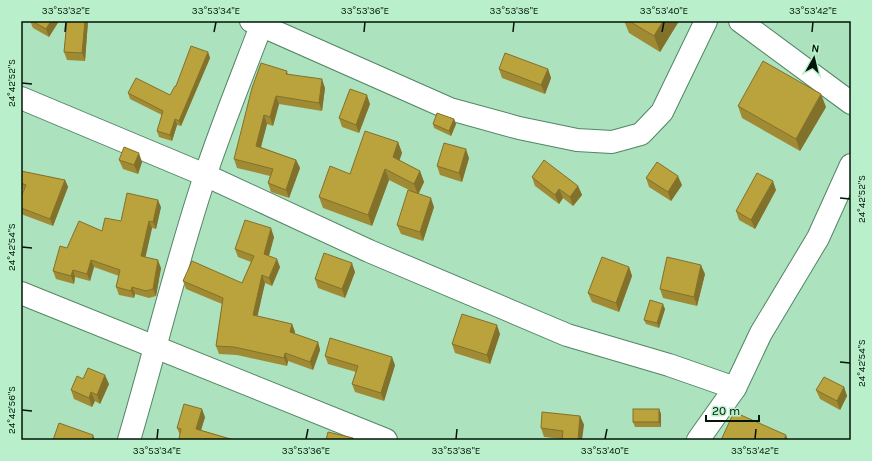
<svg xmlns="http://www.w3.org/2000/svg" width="872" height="461" font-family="Karla,sans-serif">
	<rect width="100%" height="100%" fill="#ace2be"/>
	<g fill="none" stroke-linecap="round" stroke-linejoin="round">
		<defs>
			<g id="minor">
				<path d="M251,21L450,109L519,128L577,140L612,142L641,134L662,112L706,21"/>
				<path d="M740,21L851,103"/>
				<path d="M21,98L205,175L369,251L567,335L669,365L735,388"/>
				<path d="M21,293L386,440"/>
				<path d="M129,440C155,352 176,263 205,176C222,125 242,76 261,26"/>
				<path d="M698,440L735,388L761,333L818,238L851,165"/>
			</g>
		</defs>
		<use href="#minor" stroke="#528565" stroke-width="24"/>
		<use href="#minor" stroke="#fff" stroke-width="22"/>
	</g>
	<g fill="#a08b34">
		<path d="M30,21H59L49,37L33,28Z"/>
		<path d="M67,21H88L85,61L67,60L64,52Z"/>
		<path d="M621,21H679L660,52L629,33L625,23Z"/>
		<path d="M208,52L210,58L181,126L177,125L172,141L159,137L157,131L162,115L130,99L128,93L170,95L176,86Z"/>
		<path d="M499,69H548L551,78L545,94L502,78Z"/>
		<path d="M287,71L288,75L325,88L322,111L279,104L273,126L267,124L261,147L296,160L300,168L289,198L271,192L268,183L270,176L237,168L234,159Z"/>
		<path d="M370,104L359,133L342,127L339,118Z"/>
		<path d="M738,106L826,107L800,151L742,118Z"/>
		<path d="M454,119L456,124L451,136L434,128L433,124Z"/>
		<path d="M398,142L402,153L399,160L420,171L424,182L418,194L434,207L423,241L401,234L397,225L411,191L389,180L372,226L323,208L319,197L350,174Z"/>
		<path d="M469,158L462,182L440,175L437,166Z"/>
		<path d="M119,160L142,162L138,174L123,169Z"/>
		<path d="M21,171L65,180L68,187L53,226L21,214V197L24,190L21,188Z"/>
		<path d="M532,177L578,186L582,195L573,206L563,198L559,204L535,186Z"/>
		<path d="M646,178L682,185L671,201L649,187Z"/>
		<path d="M776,190L755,229L739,220L736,211Z"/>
		<path d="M161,207L156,229L152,228L145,257L161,268L156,296L149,298L135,294L134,298L119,295L116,287L119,276L94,267L90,281L75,277L74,284L56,279L53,271L67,248L102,231Z"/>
		<path d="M274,237L269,256L280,267L272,286L265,283L257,316L292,324L295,332L294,334L318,342L320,350L313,370L288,361L287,366L237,355L219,354L216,346L222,304L186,289L183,281L242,283L251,262L238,257L235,249Z"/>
		<path d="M629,267L632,276L619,312L592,302L588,293Z"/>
		<path d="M355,272L345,298L318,288L315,279Z"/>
		<path d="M705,274L697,306L663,298L660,289Z"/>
		<path d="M665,309L659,328L646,324L644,320Z"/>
		<path d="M500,334L490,364L455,353L452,344Z"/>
		<path d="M325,356L395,365L384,401L355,392L352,384L356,372L328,364Z"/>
		<path d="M83,379L109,384L100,404L95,401L92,407L74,399L71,390Z"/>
		<path d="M844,387L847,396L840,410L820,399L816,390Z"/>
		<path d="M659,409L661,414V427H635L633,422Z"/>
		<path d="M580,416L584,425L562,439L544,437L541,428Z"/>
		<path d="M205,417L201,430L234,440H179L180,435L177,428Z"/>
	</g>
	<g fill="#82712a">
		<path d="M51,21H59L49,37L46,29Z"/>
		<path d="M85,21H88L85,61L82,53Z"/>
		<path d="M663,21H679L660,52L654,36Z"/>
		<path d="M208,52L210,58L181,126L179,121Z"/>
		<path d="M548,69L551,78L545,94L541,85Z"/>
		<path d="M322,79L325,88L322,111L319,103Z"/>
		<path d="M821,94L826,107L800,151L796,139Z"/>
		<path d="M367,95L370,104L359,133L356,125Z"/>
		<path d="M276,96L279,104L273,126L270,117Z"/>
		<path d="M264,115L267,124L259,154L256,146Z"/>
		<path d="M175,119L177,125L172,141L170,135Z"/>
		<path d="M454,119L456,124L451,136L449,131Z"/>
		<path d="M398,142L402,153L397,168L393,157Z"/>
		<path d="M466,149L469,158L462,182L459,173Z"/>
		<path d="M139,153L142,162L138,174L134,165Z"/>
		<path d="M296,160L300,168L289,198L286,190Z"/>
		<path d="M385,169L389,180L372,226L368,215Z"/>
		<path d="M420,171L424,182L418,195L414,184Z"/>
		<path d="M678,176L682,185L671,201L668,192Z"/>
		<path d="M65,180L68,187L53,226L50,219Z"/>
		<path d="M773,181L776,190L755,229L751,220Z"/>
		<path d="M578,186L582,195L573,206L570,197Z"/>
		<path d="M559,189L563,198L559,204L555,195Z"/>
		<path d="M431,198L434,207L423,241L420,232Z"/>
		<path d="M158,200L161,207L156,229L153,222Z"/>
		<path d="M149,221L152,228L144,264L141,256Z"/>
		<path d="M271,228L274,237L267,262L264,254Z"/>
		<path d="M277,259L280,267L272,286L269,278Z"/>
		<path d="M91,260L94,267L90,281L87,274Z"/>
		<path d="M158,260L161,268L156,296L153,289Z"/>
		<path d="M352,263L355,272L345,298L342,289Z"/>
		<path d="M701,265L705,274L697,306L694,297Z"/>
		<path d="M629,267L632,276L619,312L616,303Z"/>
		<path d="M73,270L75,277L74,284L71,276Z"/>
		<path d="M262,275L265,283L256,323L253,315Z"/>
		<path d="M132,287L135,294L134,298L131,291Z"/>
		<path d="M663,304L665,309L659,328L657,323Z"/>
		<path d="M292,324L295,332L293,340L290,332Z"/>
		<path d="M497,325L500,334L490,364L487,355Z"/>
		<path d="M318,342L320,350L313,370L310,362Z"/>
		<path d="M285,353L288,361L287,366L284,358Z"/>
		<path d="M392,357L395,365L384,401L381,393Z"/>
		<path d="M105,375L109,384L100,404L97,395Z"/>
		<path d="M844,387L847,396L840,410L837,401Z"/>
		<path d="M91,392L95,401L92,407L89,398Z"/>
		<path d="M202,409L205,417L199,437L196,429Z"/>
		<path d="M659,409L661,414V427L659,422Z"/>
		<path d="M580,416L584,425L582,440H578Z"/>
		<path d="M93,435L95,440H92Z"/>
		<path d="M786,435L788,440H784Z"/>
	</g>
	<g fill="#baa23c" stroke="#82712a">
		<path d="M32,21H51L46,29Z"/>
		<path d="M67,21H85L82,53L64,52Z"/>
		<path d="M629,21H663L654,36Z"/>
		<path d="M191,46L208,52L179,121L175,119L170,135L157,131L163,111L128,93L136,78L170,95L175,86H176Z"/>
		<path d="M505,53L548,69L541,85L499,69Z"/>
		<path d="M763,61L821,94L796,139L738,106Z"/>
		<path d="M261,63L287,71L286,74L322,79L319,103L276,96L270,117L264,115L256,146L296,160L286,190L268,183L273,169L234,159L252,88Z"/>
		<path d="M350,89L367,95L356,125L339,118Z"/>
		<path d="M437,113L454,119L449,131L433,124Z"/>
		<path d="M365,131L398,142L393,157L420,171L414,184L385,169L368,215L319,197L330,166L350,174Z"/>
		<path d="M444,143L466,149L459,173L437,166Z"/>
		<path d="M124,147L139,153L134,165L119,160Z"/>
		<path d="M544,160L578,186L570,197L559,189L555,195L532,177Z"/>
		<path d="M657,162L678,176L668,192L646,178Z"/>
		<path d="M21,171L65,180L50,219L21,208V197L26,185L21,183Z"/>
		<path d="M757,173L773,181L751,220L736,211Z"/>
		<path d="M408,190L431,198L420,232L397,225Z"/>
		<path d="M127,193L158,200L153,222L149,221L141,256L158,260L153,289L146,291L132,287L131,291L116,287L120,270L91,260L87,274L73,270L71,276L53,271L60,246L67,248L79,221L102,231L105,218L121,221Z"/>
		<path d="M245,220L271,228L264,254L277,259L269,278L262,275L253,315L292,324L290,332L318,342L310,362L285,353L284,358L234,347L216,346L223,298L183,281L192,261L242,283L254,256L235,249Z"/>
		<path d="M324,253L352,263L342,289L315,279Z"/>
		<path d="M602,257L629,267L616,303L588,293Z"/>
		<path d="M667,257L701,265L694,297L660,289Z"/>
		<path d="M650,300L663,304L657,323L644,320Z"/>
		<path d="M462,314L497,325L487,355L452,344Z"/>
		<path d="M330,338L392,357L381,393L352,384L358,366L325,356Z"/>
		<path d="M88,368L105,375L97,395L91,392L89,398L71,390L77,376L83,379Z"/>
		<path d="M824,377L844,387L837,401L816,390Z"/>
		<path d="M184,404L202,409L196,429L234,440H182L179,439L181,429L177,428Z"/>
		<rect x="633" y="409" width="26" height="13"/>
		<path d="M542,412L580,416L578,440H562L563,431L541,428Z"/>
		<path d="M734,412L786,435L784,440H721Z"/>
		<path d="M59,423L93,435L92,440H53Z"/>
		<path d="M328,432L353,438V440H326Z"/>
	</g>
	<path fill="none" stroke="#021509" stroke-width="1.5" d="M65,32L66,22M214,32L216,22M364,32L365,22M513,32L514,22M662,32L664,22M812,32L813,22M22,83L32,84M840,198L850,199M22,247L32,248M840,362L850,363M22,410L32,411M157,439L158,429M306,439L308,429M456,439L457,429M605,439L607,429M755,439L756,429"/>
	<rect width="872" height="461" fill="none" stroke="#b9f0cb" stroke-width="44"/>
	<g transform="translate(814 58) rotate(8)" stroke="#b9f0cb" stroke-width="3" paint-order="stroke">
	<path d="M0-3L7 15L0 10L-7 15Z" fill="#021509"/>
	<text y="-6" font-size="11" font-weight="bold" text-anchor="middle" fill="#021509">N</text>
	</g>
	<path d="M706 415v6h53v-6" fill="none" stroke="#021509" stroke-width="2"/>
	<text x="712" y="415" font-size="12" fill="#021509" stroke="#b9f0cb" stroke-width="3" paint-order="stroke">20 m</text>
	<rect x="22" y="22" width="828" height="417" fill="none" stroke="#021509" stroke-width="1.5"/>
	<g font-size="10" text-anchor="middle" fill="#021509">
		<text x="66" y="14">33°53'32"E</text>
		<text x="216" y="14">33°53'34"E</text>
		<text x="365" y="14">33°53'36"E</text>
		<text x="514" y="14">33°53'38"E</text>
		<text x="664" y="14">33°53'40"E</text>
		<text x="813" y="14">33°53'42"E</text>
		<text transform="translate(11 83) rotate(-90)" y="4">24°42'52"S</text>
		<text transform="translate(861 199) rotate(-90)" y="4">24°42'52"S</text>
		<text transform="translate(11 247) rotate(-90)" y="4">24°42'54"S</text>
		<text transform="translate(861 363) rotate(-90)" y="4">24°42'54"S</text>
		<text transform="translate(11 410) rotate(-90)" y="4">24°42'56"S</text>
		<text x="157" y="454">33°53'34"E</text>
		<text x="306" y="454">33°53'36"E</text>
		<text x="456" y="454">33°53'38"E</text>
		<text x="605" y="454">33°53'40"E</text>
		<text x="755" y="454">33°53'42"E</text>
	</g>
</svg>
